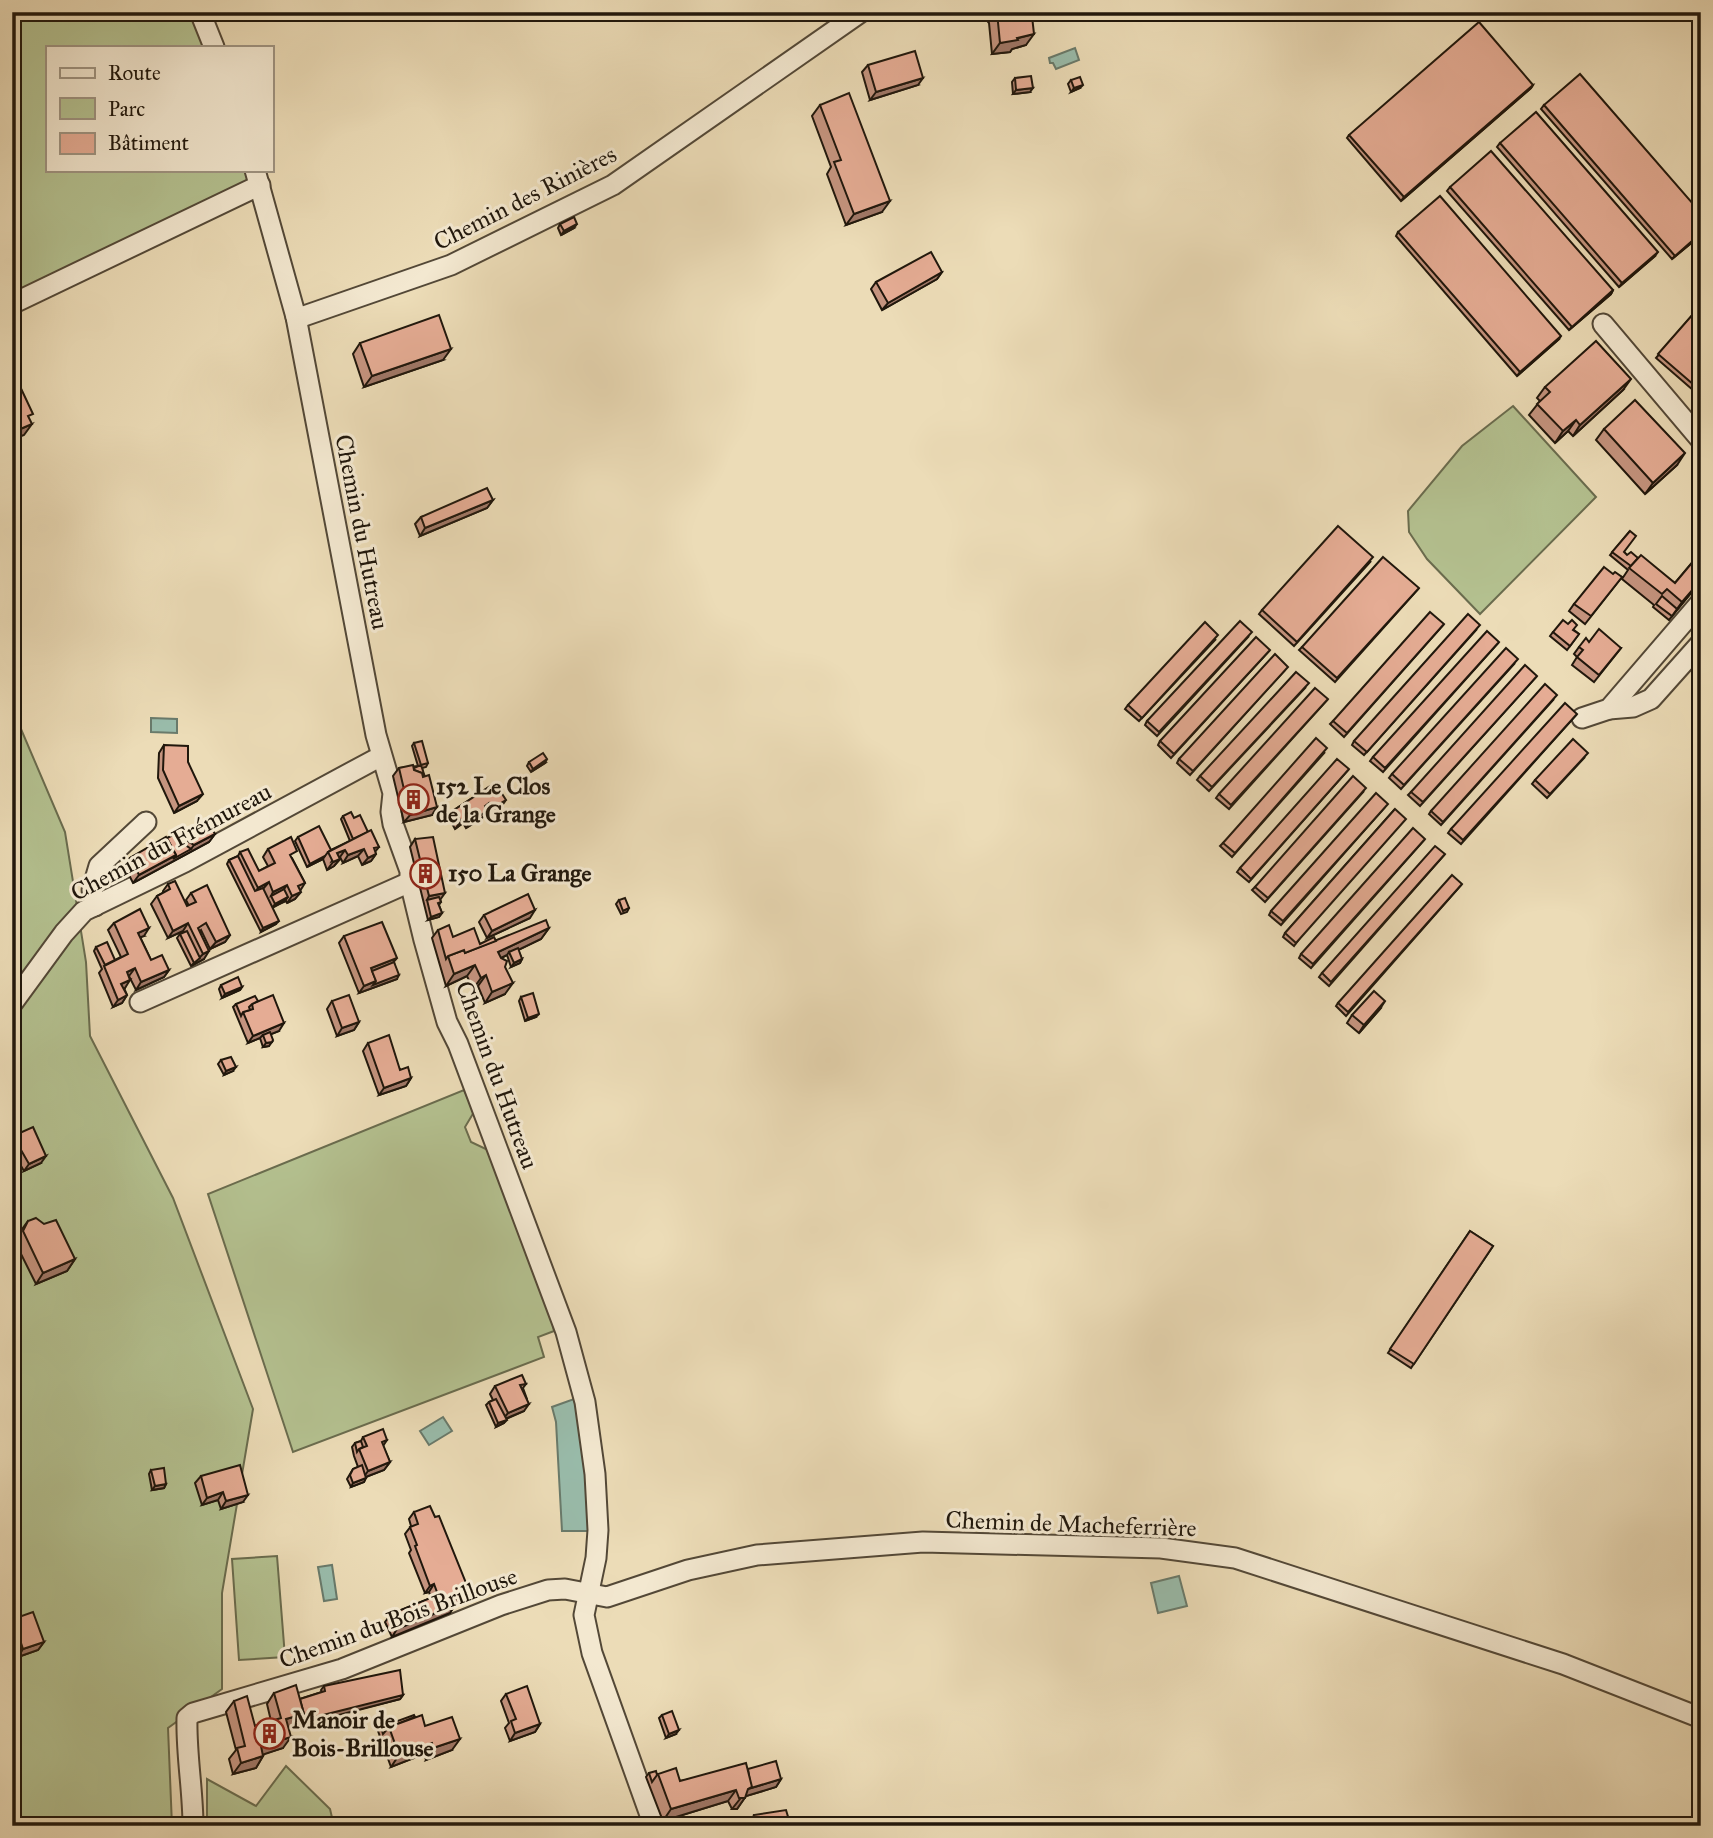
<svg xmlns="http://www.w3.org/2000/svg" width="1713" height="1838" font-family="'IM FELL Great Primer',serif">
	<rect width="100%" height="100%" fill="#ecdcb7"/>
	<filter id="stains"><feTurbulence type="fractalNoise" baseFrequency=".00286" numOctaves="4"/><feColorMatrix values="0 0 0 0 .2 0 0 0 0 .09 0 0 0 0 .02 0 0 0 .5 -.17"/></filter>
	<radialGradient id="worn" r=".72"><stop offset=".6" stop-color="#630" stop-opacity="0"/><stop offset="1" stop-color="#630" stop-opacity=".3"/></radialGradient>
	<g fill="#b4c190" stroke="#6a6c4e" stroke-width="2">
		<path d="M12,12H189L204,47H47V170H249L253,183L12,297Z"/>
		<path d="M1513,406L1596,497L1480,614L1427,559L1409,532L1408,511L1462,446Z"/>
		<path d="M12,708L65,832L86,962L90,1036L173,1198L253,1409L222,1593V1689L168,1728L172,1826H12Z"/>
		<path d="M464,1090L474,1112L465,1127L471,1142L488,1150L551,1311L554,1331L538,1337L544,1357L293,1452L208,1194Z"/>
		<path d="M277,1556L285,1657L239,1660L232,1559Z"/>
		<path d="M286,1766L330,1809L334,1826H207V1779L256,1806Z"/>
	</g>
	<g fill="#99bcab" stroke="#697a6b" stroke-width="2">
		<path d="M1075,48L1079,60L1056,69L1053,63H1050L1049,58Z"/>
		<path d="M151,718L177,719V733L151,732Z"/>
		<path d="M574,1399L584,1441L590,1531H562L556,1422L552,1407Z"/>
		<path d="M443,1417L452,1431L429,1445L420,1431Z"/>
		<path d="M332,1565L337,1599L324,1601L318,1567Z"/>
		<path d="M1179,1576L1187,1606L1158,1613L1151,1583Z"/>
	</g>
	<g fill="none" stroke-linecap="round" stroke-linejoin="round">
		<defs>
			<g id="minor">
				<path d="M200,12L214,47"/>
				<path d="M255,170L296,317L376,735L393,793L391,812L393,824L410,871V882L424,940L447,1022L458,1044L566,1332L585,1402L595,1474L598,1530L596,1558L584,1615L592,1653L654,1826"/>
				<path d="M12,304L260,185"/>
				<path d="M296,317L304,316L451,265L613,185L861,12"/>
				<path d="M1603,324L1701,440"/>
				<path d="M1609,709L1633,707L1651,699L1701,643"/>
				<path d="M1582,718L1609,709L1701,602"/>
				<path d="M95,906L92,890L99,866L146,822"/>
				<path d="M140,1002L410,882"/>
				<path d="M12,1004L64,933L84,911L185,862L374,760L382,759"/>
				<path d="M193,1826C193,1790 186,1754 187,1718L193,1713L342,1669L501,1605L548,1590L565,1589L607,1597L688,1570L757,1555L923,1542L1161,1548L1235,1558L1563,1664L1701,1718"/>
			</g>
		</defs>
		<use href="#minor" stroke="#534837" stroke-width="23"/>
		<use href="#minor" stroke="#f3e8d0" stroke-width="19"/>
	</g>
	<g fill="#c5947f" stroke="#20170c" stroke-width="2">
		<path d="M980,12H1036L1037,15L1032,21L1026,45L1012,49L1010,52L992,54L989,23Z"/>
		<path d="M868,65L918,85L870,100L862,72Z"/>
		<path d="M1015,78L1030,92L1013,94L1012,82Z"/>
		<path d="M1071,80L1080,88L1071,92L1068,84Z"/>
		<path d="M1533,85L1531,88L1401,201L1347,138L1349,135Z"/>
		<path d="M820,105L882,212L846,225L827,174L831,167L812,116Z"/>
		<path d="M1544,105L1701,235L1672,259L1541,109Z"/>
		<path d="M1500,143L1655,256L1619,287L1497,147Z"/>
		<path d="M1450,187L1613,290L1611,294L1569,330L1447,191Z"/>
		<path d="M560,224L574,228L561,235L558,228Z"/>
		<path d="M1398,232L1559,339L1517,376L1396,236Z"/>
		<path d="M942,272L937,279L882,310L871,289L876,282Z"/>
		<path d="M1701,305V397L1656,358Z"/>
		<path d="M360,343L443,360L364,387L353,354Z"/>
		<path d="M1545,387L1623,390L1573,436L1568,431L1555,443L1529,415L1540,401L1537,398Z"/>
		<path d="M1604,429L1677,465L1645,494L1596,440Z"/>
		<path d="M493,500L487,508L420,536L415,524L421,517Z"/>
		<path d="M1630,531L1624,552L1627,555L1638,558L1675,583L1701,552V581L1669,620L1653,607L1654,605L1622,579L1628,570L1610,555Z"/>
		<path d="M1371,561L1294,646L1259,614L1262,610Z"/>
		<path d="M1613,574L1622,577L1585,624L1569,611L1574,604Z"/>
		<path d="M1419,588L1335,682L1299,650L1302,647Z"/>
		<path d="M1444,624L1344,737L1330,724L1333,721Z"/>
		<path d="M1477,629L1364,755L1352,745L1354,741Z"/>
		<path d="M1574,630L1579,634L1567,650L1550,636L1553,632Z"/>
		<path d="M1249,636L1157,736L1145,725L1147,721Z"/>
		<path d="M1216,639L1139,721L1125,709L1128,705Z"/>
		<path d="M1499,642L1383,772L1370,761L1373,757Z"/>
		<path d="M1589,642L1621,648L1594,682L1572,665L1577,657L1574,654L1579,647Z"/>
		<path d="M1270,650L1171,758L1158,745L1160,741Z"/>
		<path d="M1515,663L1401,789L1389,778L1392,774Z"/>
		<path d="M1285,670L1190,775L1177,763L1179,759Z"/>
		<path d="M1537,676L1420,806L1408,795L1411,792Z"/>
		<path d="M1306,687L1209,791L1197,780L1200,776Z"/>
		<path d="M1328,699L1229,809L1216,798L1219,794Z"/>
		<path d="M1554,699L1441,825L1429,814L1431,811Z"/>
		<path d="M1577,714L1461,844L1448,833L1451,829Z"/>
		<path d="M414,743L428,763L426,767L422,768L432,815L404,822L393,776L399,768L418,766L412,746Z"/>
		<path d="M164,745L188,762L197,801L174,813L158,778L159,753Z"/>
		<path d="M1325,752L1232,857L1220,846L1223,843Z"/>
		<path d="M1585,757L1547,798L1532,784L1535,780Z"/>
		<path d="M529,762L545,763L531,772L527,766Z"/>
		<path d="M1349,769L1249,882L1237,872L1240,868Z"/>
		<path d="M495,783L501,807L487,816L485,814L482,818L466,828L463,823L455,829L449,818L454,810Z"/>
		<path d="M1364,791L1265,902L1252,890L1255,887Z"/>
		<path d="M1385,807L1281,925L1269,915L1271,911Z"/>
		<path d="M1395,809L1294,946L1283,937L1285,933Z"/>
		<path d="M343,816L354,818L368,832L379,847L375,852L376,854L371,861L362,865L358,856L343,863L340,857L339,858L340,859L334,866L327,870L323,859L307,867L295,841L298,837L331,850L350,841L341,819Z"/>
		<path d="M215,834L209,842L133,883L124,865L130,858L167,838L177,839L180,836Z"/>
		<path d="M415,839L441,902L439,905L442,913L439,917L428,920L410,847Z"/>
		<path d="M1425,839L1311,968L1299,958L1301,954Z"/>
		<path d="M268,849L292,858L305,883L295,899L287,903L286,901L272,907L276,924L261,932L227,864L229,860L238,856L240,852L259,871L268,866L263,857Z"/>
		<path d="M1445,854L1329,986L1319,977L1322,973Z"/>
		<path d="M168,884L187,906H189L186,900L191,893L230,935L225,942L210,949L201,930L200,931L204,959L191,966L177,938L180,934L183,932V931L168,938L151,904L157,896L163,893V891Z"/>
		<path d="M1462,884L1346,1016L1336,1006L1338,1003Z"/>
		<path d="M619,900L629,908L627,912L621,914L616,904Z"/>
		<path d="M484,915L530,918L487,938L479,922Z"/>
		<path d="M114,923L144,936L140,937L151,960L169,970L164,977L136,990L129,976L125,988H124L127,995L122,1003L113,1007L99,973L102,969L94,951L96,947L115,960L121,957L108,930Z"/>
		<path d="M549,928L541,939L518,950L522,959L520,963L511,967L507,955L501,958L505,967V994L485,1003L478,986L473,989L467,976L446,986L432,938L438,930L453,937L480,944Z"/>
		<path d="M344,936L394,962L397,979L359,993L339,943Z"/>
		<path d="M221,985L242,987L240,990L222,998L219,989Z"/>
		<path d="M521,997L536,1017L525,1021L519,1001Z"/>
		<path d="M258,1001L279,1031L271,1034L269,1046L263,1047L260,1038L248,1043L233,1007L236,1004Z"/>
		<path d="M332,1001L359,1022L354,1030L337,1036L327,1009Z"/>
		<path d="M1380,1009L1359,1033L1347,1023L1352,1015Z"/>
		<path d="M368,1043L411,1078L406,1086L379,1095L363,1051Z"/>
		<path d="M221,1060L233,1071L224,1075L218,1064Z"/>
		<path d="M13,1136L41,1163L24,1171L12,1151V1137Z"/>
		<path d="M28,1221L75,1259L67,1271L36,1284L15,1242L20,1232Z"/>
		<path d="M1470,1231L1493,1246L1411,1368L1388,1353Z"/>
		<path d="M526,1384L523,1388L527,1399L524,1411L506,1419L504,1423L496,1427L486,1405L489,1402L493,1400L490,1394L495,1386Z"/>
		<path d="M363,1437L387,1440L383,1446L390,1462L384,1470L366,1477L364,1482L351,1487L347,1479L353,1469L358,1467L354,1456L352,1447L355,1443L361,1441Z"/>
		<path d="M151,1470L166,1484L164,1488L152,1490L149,1474Z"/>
		<path d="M201,1476L243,1502L221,1509L218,1500L202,1505L195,1483Z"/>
		<path d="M414,1512L470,1593L464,1601L455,1604L450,1613L392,1637L385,1622L391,1614L431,1598L429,1592L425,1593L409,1553L411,1550L405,1534L411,1526L409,1519Z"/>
		<path d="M13,1619L44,1642L38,1650L18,1657L16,1650L12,1651Z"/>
		<path d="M324,1686L403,1695L400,1699L288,1727L283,1748L263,1754V1756L256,1768L233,1774L229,1759L236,1750L226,1712L234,1701L255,1726L271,1721L267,1704L274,1693L300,1699L322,1692L321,1690Z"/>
		<path d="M506,1694L540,1724L535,1732L510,1741L505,1728L509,1723L501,1701Z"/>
		<path d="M662,1715L676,1734L666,1738L659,1718Z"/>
		<path d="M415,1717L452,1750L426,1760L424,1754L391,1767L378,1731L381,1727Z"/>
		<path d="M748,1769L781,1779L776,1787L746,1796L737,1809H732L728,1801L663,1821L646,1777L649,1773L658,1774L680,1781Z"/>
		<path d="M754,1815L789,1820L786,1823L766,1826H753L752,1819Z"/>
	</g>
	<g fill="#a07868" stroke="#20170c" stroke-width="2">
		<path d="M1034,34L1026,45L1012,49L1010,52L992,54L1000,43Z"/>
		<path d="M923,78L918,85L870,100L876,92Z"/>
		<path d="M1083,85L1080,88L1071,92L1074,88Z"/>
		<path d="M1533,85L1531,88L1401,201L1404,197Z"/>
		<path d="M1033,88L1030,92L1013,94L1016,90Z"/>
		<path d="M890,201L882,212L846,225L854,214Z"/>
		<path d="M577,224L574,228L561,235L564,231Z"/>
		<path d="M1701,233V235L1672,259L1675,256Z"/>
		<path d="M1658,252L1655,256L1619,287L1622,283Z"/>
		<path d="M942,272L937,279L882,310L888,303Z"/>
		<path d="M1613,290L1611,294L1569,330L1572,327Z"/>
		<path d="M1561,336L1559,339L1517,376L1520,372Z"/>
		<path d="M451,349L443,360L364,387L372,376Z"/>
		<path d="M1631,379L1623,390L1573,436L1580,425Z"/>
		<path d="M1576,420L1568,431L1555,443L1563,431Z"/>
		<path d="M32,424L24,435L12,440V438L18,430Z"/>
		<path d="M19,440L12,450V443Z"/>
		<path d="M1685,453L1677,465L1645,494L1653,483Z"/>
		<path d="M493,500L487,508L420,536L425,528Z"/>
		<path d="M1701,580V581L1674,613L1682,602Z"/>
		<path d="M547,759L545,763L531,772L533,769Z"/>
		<path d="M203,794L197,801L174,813L179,806Z"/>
		<path d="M506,800L501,807L487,816L492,808Z"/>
		<path d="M437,807L432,815L404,822L410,815Z"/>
		<path d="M487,811L482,818L466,828L471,821Z"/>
		<path d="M468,816L463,823L455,829L461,821Z"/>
		<path d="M215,834L209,842L133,883L139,875L176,855L191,849L194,845Z"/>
		<path d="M364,849L358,856L343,863L348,855Z"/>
		<path d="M345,850L340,857L332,861L337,853Z"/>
		<path d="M376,854L371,861L362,865L368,858Z"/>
		<path d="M325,856L323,859L307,867L310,864Z"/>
		<path d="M340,859L334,866L327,870L333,862Z"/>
		<path d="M269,882L263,889L253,895L258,888Z"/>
		<path d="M287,885L282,892L271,896L273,892Z"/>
		<path d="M301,892L295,899L287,903L292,896Z"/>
		<path d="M445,893L440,900H427L429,896Z"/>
		<path d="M288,897L285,901L272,908L275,904Z"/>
		<path d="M535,910L530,918L487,938L492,931Z"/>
		<path d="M442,913L439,917L428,920L431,917Z"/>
		<path d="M279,921L276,924L261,932L263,928Z"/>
		<path d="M188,923L183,931L168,938L173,931Z"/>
		<path d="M149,928L144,936L133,940L138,933Z"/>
		<path d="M549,928L541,939L510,954L509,952L507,955L491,963L498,952Z"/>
		<path d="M230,935L225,942L210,949L216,942Z"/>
		<path d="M209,951L204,959L191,966L203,954Z"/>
		<path d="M397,958L391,965L369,974L371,968Z"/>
		<path d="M522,959L520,963L511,967L514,963Z"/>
		<path d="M475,965L467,976L446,986L454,974Z"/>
		<path d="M135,968L129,976L122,979L127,972Z"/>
		<path d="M169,970L164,977L136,990L141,982Z"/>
		<path d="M399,975L397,979L359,993L364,986L376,981Z"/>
		<path d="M486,975L478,986L473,989L481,978Z"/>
		<path d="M130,980L125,988L116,991L121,984Z"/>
		<path d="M513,983L505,994L485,1003L492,992Z"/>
		<path d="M242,987L240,990L222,998L225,994Z"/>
		<path d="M127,995L122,1003L113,1007L118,1000Z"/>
		<path d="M1385,1001L1380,1009L1359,1033L1364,1025Z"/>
		<path d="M539,1014L536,1017L525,1021L528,1018Z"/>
		<path d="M359,1022L354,1030L337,1036L342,1028Z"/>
		<path d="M284,1023L279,1031L264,1037L263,1035L260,1038L248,1043L253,1036Z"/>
		<path d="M272,1042L269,1046L263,1047L266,1043Z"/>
		<path d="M236,1067L233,1071L224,1075L226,1071Z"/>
		<path d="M411,1078L406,1086L379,1095L384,1088Z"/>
		<path d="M46,1156L41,1163L24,1171L29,1164Z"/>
		<path d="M75,1259L67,1271L36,1284L43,1273Z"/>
		<path d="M529,1404L524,1411L502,1420L508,1413Z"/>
		<path d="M507,1420L504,1423L496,1427L498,1423Z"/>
		<path d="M390,1462L384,1470L363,1478L368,1471Z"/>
		<path d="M366,1478L364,1482L351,1487L353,1483Z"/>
		<path d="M166,1484L164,1488L152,1490L155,1486Z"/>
		<path d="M223,1492L218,1500L202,1505L207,1498Z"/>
		<path d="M248,1495L243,1502L221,1509L226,1501Z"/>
		<path d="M434,1584L429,1592L425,1593L430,1586Z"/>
		<path d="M470,1593L464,1601L448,1607L453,1600Z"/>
		<path d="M455,1605L450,1613L392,1637L397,1629Z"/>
		<path d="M44,1642L38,1650L18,1657L23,1649Z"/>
		<path d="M21,1643L16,1650L12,1651V1646Z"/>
		<path d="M403,1695L400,1699L278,1731L286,1719L304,1714Z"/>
		<path d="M540,1724L535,1732L510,1741L515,1733Z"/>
		<path d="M679,1730L676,1734L666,1738L669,1734Z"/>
		<path d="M291,1737L283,1748L253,1758L261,1746Z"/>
		<path d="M460,1739L452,1750L426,1760L433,1748Z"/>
		<path d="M432,1743L424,1754L391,1767L399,1755Z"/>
		<path d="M263,1756L256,1768L233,1774L241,1763Z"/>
		<path d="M781,1779L776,1787L746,1796L737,1809H732L748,1789Z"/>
		<path d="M736,1790L728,1801L663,1821L671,1809Z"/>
		<path d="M789,1820L786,1823L766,1826H754L756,1824Z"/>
	</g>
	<g fill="#e5ac94" stroke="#20170c" stroke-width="2">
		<path d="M997,12H1036L1037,15L1032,16L1034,34L1017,38L1018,40L1000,43Z"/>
		<path d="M1479,22L1533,85L1404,197L1349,135Z"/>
		<path d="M915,51L923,78L876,92L868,65Z"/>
		<path d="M1580,74L1701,213V233L1675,256L1544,105Z"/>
		<path d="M1031,76L1033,88L1016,90L1015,78Z"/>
		<path d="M1080,77L1083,85L1074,88L1071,80Z"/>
		<path d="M849,93L890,201L854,214L834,162L841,160L820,105Z"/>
		<path d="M1536,112L1658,252L1622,283L1500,143Z"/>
		<path d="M1491,151L1613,290L1572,327L1450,187Z"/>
		<path d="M1440,196L1561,336L1520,372L1398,232Z"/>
		<path d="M574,217L577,224L564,231L560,224Z"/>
		<path d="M931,252L942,272L888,303L876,282Z"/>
		<path d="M1701,305V391L1658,354Z"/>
		<path d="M439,315L451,349L372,376L360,343Z"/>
		<path d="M1596,341L1631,379L1580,425L1576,420L1563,431L1537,404L1550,392L1545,387Z"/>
		<path d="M17,380L33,414L28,416L32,424L18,430L17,428L14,429L19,440L12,443V382Z"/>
		<path d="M1635,400L1685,453L1653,483L1604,429Z"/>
		<path d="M487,488L493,500L425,528L421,517Z"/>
		<path d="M1338,526L1373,557L1297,642L1262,610Z"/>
		<path d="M1630,531L1636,536L1624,552L1627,555L1631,552L1638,558L1631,566L1612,552Z"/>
		<path d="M1701,552V580L1682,602L1667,589L1662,594L1629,568L1641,555L1675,583Z"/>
		<path d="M1383,557L1419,588L1337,678L1302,647Z"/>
		<path d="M1604,567L1613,574L1615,572L1622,577L1591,616L1574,604Z"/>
		<path d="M1662,596L1677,609L1672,616L1656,604Z"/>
		<path d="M1430,612L1444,624L1347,733L1333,721Z"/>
		<path d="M1468,614L1480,625L1367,752L1354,741Z"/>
		<path d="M1563,620L1568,624L1572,620L1577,625L1573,630L1579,634L1570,646L1553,632Z"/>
		<path d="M1240,621L1252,632L1159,732L1147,721Z"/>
		<path d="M1205,622L1218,635L1142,718L1128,705Z"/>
		<path d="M1599,629L1621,648L1599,675L1577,657L1583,650L1579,647L1586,638L1589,642Z"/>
		<path d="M1487,631L1499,642L1385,768L1373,757Z"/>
		<path d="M1256,637L1270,650L1174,754L1160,741Z"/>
		<path d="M1506,648L1518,659L1404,785L1392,774Z"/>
		<path d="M1275,654L1288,667L1193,771L1179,759Z"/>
		<path d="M1525,665L1537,676L1423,802L1411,792Z"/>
		<path d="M1296,672L1309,683L1212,787L1200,776Z"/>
		<path d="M1545,684L1557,695L1443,822L1431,811Z"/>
		<path d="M1315,688L1328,699L1231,805L1219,794Z"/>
		<path d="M1565,703L1577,714L1463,840L1451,829Z"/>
		<path d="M1316,738L1327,748L1235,853L1223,843Z"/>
		<path d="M1573,739L1588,753L1550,794L1535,780Z"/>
		<path d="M422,741L428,763L421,765L425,777H423L422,773L414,770V768L421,765L414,743Z"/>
		<path d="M164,745L188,746V762L203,794L179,806L163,770Z"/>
		<path d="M543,753L547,759L533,769L529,762Z"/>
		<path d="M1337,759L1349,769L1251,879L1240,868Z"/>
		<path d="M413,765L414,770L422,773L423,777L429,775L437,807L410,815L399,768Z"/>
		<path d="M1353,776L1366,788L1268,898L1255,887Z"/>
		<path d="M495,783L506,800L492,808L489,803L485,806L487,811L471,821L468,816L461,821L454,810Z"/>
		<path d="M1376,793L1388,804L1283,921L1271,911Z"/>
		<path d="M1395,809L1406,819L1296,943L1285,933Z"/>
		<path d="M351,812L354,818L360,815L368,832L353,839L343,816Z"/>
		<path d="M207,820L215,834L194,845L180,836Z"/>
		<path d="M319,826L331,850L328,852L325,856L310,864L298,837Z"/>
		<path d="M1413,828L1425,839L1313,964L1301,954Z"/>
		<path d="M371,830L379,847L374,848L376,854L368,858L364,849L348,855L345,850L337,853L340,859L333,862L328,852Z"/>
		<path d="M175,834L177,839L191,849L173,859L176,855L167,838Z"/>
		<path d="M166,837L176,855L139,875L130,858Z"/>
		<path d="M291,837L297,851L290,855L305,883L298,886L301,892L292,896L287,885L273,892L269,882L258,888L240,852L248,849L259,871L275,863L268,849Z"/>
		<path d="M433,837L445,893L429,896L415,839Z"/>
		<path d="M1435,846L1445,854L1331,982L1322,973Z"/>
		<path d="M238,856L255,891L263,888L279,921L263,928L229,860Z"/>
		<path d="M1452,875L1462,884L1348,1012L1338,1003Z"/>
		<path d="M175,881L187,906L196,902L191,893L207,885L230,935L216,942L206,923L198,928L209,951L203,954L188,923L173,931L157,896L170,889L168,884Z"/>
		<path d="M284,889L288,897L275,904L271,896Z"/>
		<path d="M528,894L535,910L492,931L484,915Z"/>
		<path d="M439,897L441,902L438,903L442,913L431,917L427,900Z"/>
		<path d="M625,898L629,908L623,911L619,900Z"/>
		<path d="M140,909L149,928L138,933L151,960L162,955L169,970L141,982L135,968L127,972L130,980L121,984L127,995L118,1000L104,966L128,954L114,923Z"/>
		<path d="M546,920L549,928L498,952L501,958L507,961L505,967L513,983L492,992L486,975L481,978L475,965L454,974L448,956L464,950L465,953Z"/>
		<path d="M382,922L397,958L371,968L376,981L364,986L344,936Z"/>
		<path d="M449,925L453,937L474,928L480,944L494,937L496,941L465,953L464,950L448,956L446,959L438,930Z"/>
		<path d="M187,931L200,958L194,963L180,934Z"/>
		<path d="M107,942L115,960L105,965L96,947Z"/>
		<path d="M518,948L522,959L514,963L509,952Z"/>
		<path d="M394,962L399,975L373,985L376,981L372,971Z"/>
		<path d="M238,977L242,987L225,994L221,985Z"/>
		<path d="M1374,991L1385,1001L1364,1025L1352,1015Z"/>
		<path d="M533,993L539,1014L528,1018L521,997Z"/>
		<path d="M273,995L284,1023L253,1036L243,1012L253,1009L252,1004Z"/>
		<path d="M349,995L359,1022L342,1028L332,1001Z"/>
		<path d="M255,996L258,1001L252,1004L249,1007L250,1010L243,1012L241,1016L236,1004Z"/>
		<path d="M270,1032L273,1040L272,1042L266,1043L263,1035Z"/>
		<path d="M389,1035L400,1070L408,1067L411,1078L384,1088L368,1043Z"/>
		<path d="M231,1057L236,1067L226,1071L221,1060Z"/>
		<path d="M33,1127L46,1156L29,1164L13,1136Z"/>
		<path d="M36,1218L44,1224L56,1220L75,1259L43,1273L23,1231L28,1221Z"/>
		<path d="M1470,1231L1493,1246L1414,1364L1390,1349Z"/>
		<path d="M522,1375L526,1384L520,1385L529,1404L508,1413L495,1386Z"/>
		<path d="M496,1399L507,1420L498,1423L489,1402Z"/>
		<path d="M383,1429L387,1440L382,1442L390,1462L368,1471L359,1449L367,1446L363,1437Z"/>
		<path d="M361,1441L363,1447L359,1449L357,1452L355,1443Z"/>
		<path d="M240,1465L248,1495L226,1501L223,1492L207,1498L201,1476Z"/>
		<path d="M362,1465L366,1478L353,1483L350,1475L353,1469Z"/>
		<path d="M164,1468L166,1484L155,1486L151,1470Z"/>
		<path d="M430,1506L435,1517L439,1516L470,1593L453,1600L455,1605L397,1629L391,1614L438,1595L434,1584L430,1586L415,1546L417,1545L410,1527L418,1524L414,1512Z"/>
		<path d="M33,1612L44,1642L23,1649L21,1643L12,1646V1635L18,1633L13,1619Z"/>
		<path d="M400,1670L403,1695L299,1721L304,1714L300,1699L325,1691L324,1686Z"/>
		<path d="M296,1685L304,1714L286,1719L291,1737L261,1746L263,1756L241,1763L237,1748L245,1746L234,1701L247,1696L255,1726L281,1718L274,1693Z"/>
		<path d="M527,1686L540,1724L515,1733L511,1721L516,1719L506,1694Z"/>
		<path d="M672,1711L679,1730L669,1734L662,1715Z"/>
		<path d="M414,1715L415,1717L389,1727L383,1734L381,1727Z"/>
		<path d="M422,1715L425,1726L452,1717L460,1739L433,1748L432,1743L399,1755L389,1727Z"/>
		<path d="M776,1761L781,1779L751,1788L748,1769Z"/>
		<path d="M746,1763L752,1787L748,1789L745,1798H739L736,1790L671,1809L658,1774L676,1768L680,1781Z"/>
		<path d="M656,1771L657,1775L652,1782L649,1773Z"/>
		<path d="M786,1810L789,1820L756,1824L754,1815Z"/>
		<path d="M687,1819L690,1825L749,1820L750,1826H672V1825Z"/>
	</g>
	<defs>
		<symbol id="building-ring" viewBox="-11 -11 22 22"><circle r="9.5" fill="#f3e8d0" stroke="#8f2418" stroke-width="1.5"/><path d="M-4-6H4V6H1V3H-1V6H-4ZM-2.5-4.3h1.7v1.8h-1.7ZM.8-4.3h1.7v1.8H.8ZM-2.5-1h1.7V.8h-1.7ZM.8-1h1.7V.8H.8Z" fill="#8f2418"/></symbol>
	</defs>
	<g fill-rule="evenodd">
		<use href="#building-ring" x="396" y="782" width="35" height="35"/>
		<use href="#building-ring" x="408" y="856" width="35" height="35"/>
		<use href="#building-ring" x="252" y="1716" width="35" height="35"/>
	</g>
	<g text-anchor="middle" stroke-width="6" stroke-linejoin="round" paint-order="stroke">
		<g font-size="24" fill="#20170c" stroke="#f3e8d0">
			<text transform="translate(525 198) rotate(-27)" y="8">Chemin des Rinières</text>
			<text transform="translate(362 532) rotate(79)" y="8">Chemin du Hutreau</text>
			<text transform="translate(171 842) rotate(-28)" y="8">Chemin du Frémureau</text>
			<text transform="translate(497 1075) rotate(70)" y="8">Chemin du Hutreau</text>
			<text transform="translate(1071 1524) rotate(2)" y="8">Chemin de Macheferrière</text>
			<text transform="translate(398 1618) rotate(-20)" y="8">Chemin du Bois Brillouse</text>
		</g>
		<g font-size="24" font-weight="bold" fill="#20170c" stroke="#f3e8d0" text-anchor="start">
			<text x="436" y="794">152 Le Clos<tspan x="436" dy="28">de la Grange</tspan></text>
			<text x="448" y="881">150 La Grange</text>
			<text x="292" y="1728">Manoir de<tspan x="292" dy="28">Bois-Brillouse</tspan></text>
		</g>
	</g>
	<rect width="1713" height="1838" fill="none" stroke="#ecdcb7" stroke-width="42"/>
	<rect x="14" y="14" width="1685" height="1810" fill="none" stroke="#20170c" stroke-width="3.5"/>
	<rect x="21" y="21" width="1671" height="1796" fill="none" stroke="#20170c" stroke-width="2"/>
	<rect x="46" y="46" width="228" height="126" fill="#f3e8d0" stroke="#9f9482" stroke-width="2"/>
	<rect x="60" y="68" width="35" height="10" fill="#f3e8d0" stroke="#9f9482" stroke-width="2"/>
	<text x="108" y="80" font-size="21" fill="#20170c">Route</text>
	<rect x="60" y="98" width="35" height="21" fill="#b4c190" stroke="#9f9482" stroke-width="2"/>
	<text x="108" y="116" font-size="21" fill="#20170c">Parc</text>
	<rect x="60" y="133" width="35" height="21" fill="#e5ac94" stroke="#9f9482" stroke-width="2"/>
	<text x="108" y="150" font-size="21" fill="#20170c">Bâtiment</text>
	<rect width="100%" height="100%" filter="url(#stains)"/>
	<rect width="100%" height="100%" fill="url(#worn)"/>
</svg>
